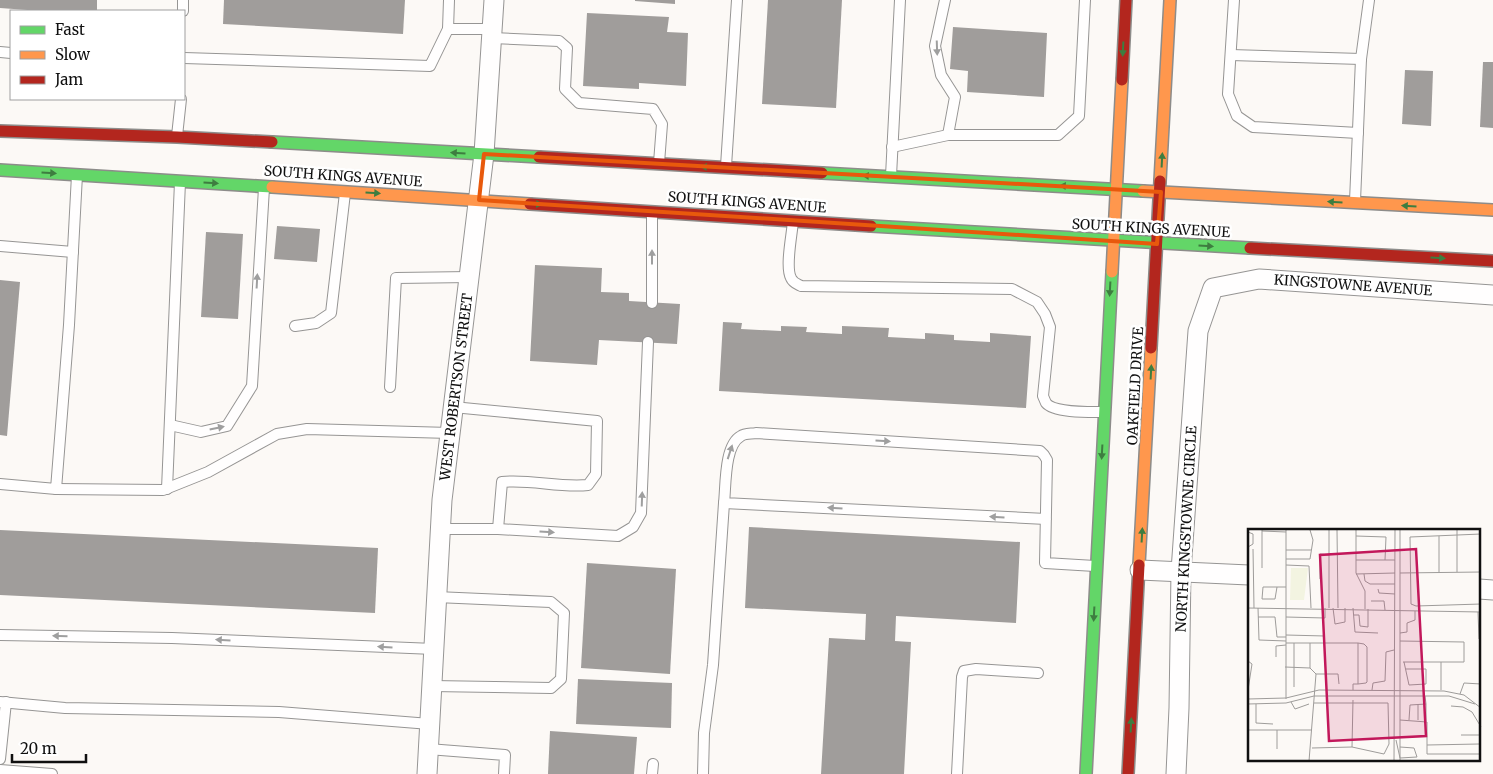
<svg xmlns="http://www.w3.org/2000/svg" width="1493" height="774" font-family="Merriweather,serif">
	<rect width="100%" height="100%" fill="#fcf9f6"/>
	<g fill="#a09d9b">
		<path d="M0,0H97V11H41L0,8Z"/>
		<path d="M224,0H405L403,34L223,24Z"/>
		<path d="M635,0H675V4L635,1Z"/>
		<path d="M768,0H842L836,108L762,104Z"/>
		<path d="M587,13L669,17L667,32L688,33L686,86L639,83V89L583,86Z"/>
		<path d="M953,27L1047,33L1044,97L967,92L968,71L950,69Z"/>
		<path d="M1483,62H1493V128L1480,127Z"/>
		<path d="M1405,70L1433,71L1431,126L1402,124Z"/>
		<path d="M277,226L320,229L317,262L274,259Z"/>
		<path d="M206,232L243,234L238,319L201,317Z"/>
		<path d="M535,265L602,268L601,292L629,293V301L680,304L677,344L599,340L597,365L530,361Z"/>
		<path d="M0,280L20,282L7,436L0,435Z"/>
		<path d="M723,322L742,323L741,329L781,331V326L807,327L806,332L842,334V326L889,328L888,337L925,339V333L954,335V340L990,342V333L1031,336L1026,408L719,391Z"/>
		<path d="M749,527L1020,542L1016,623L896,616L895,641L911,642L904,774H821L829,638L865,640L866,614L745,608Z"/>
		<path d="M0,530L378,548L375,613L0,595Z"/>
		<path d="M587,563L676,569L670,674L581,668Z"/>
		<path d="M578,679L672,683L671,728L576,724Z"/>
		<path d="M550,731L637,737L634,774H548Z"/>
	</g>
	<g fill="none" stroke-linecap="round" stroke-linejoin="round">
		<defs>
			<g id="lane">
				<path d="M183,0V11"/>
				<path d="M449,0L448,29H492"/>
				<path d="M945,0L935,46L941,75L955,97L948,135"/>
				<path d="M1234,0L1228,94L1237,116L1253,127L1358,133"/>
				<path d="M492,38L559,41L567,48L565,89L579,103L653,109L662,124L659,163"/>
				<path d="M0,52L11,53"/>
				<path d="M1231,55L1361,59"/>
				<path d="M184,58L430,66L448,29"/>
				<path d="M177,136L181,99"/>
				<path d="M892,147L948,135H1058L1079,116L1085,0"/>
				<path d="M726,166L737,0"/>
				<path d="M891,176L900,0"/>
				<path d="M1355,201L1361,59L1369,0"/>
				<path d="M793,221C792,235 785,267 791,278C793,283 797,284 801,286L1012,289L1037,302L1045,314L1050,327L1043,396C1043,396 1046,403 1046,403C1054,413 1090,412 1103,412"/>
				<path d="M0,246L73,252"/>
				<path d="M652,303V214"/>
				<path d="M295,326L316,323L331,313L345,193"/>
				<path d="M390,387L396,278L470,277"/>
				<path d="M453,407L597,421L596,474L588,485C559,488 531,479 502,482L498,529"/>
				<path d="M170,425L201,432L227,426L252,386L264,188"/>
				<path d="M0,484L56,489L69,325L77,175"/>
				<path d="M56,489L163,490L208,472L277,434L307,429L450,433"/>
				<path d="M167,489L180,182"/>
				<path d="M1046,519L724,503C726,486 724,445 741,436C745,433 752,434 756,433L1040,451L1044,455L1047,460L1045,563L1095,566"/>
				<path d="M440,529H498L618,536L633,527L641,513L648,342"/>
				<path d="M0,635L172,638L434,649"/>
				<path d="M432,686L551,688L561,679L564,613L551,602L436,597"/>
				<path d="M0,702L65,708L279,712L430,724"/>
				<path d="M428,749L505,755L504,774"/>
				<path d="M0,759L6,702"/>
				<path d="M0,770L52,774"/>
				<path d="M652,774L653,764"/>
				<path d="M703,774L704,733L713,665L724,503"/>
				<path d="M957,774L962,677L964,671L976,669L1038,673"/>
			</g>
			<g id="street">
				<path d="M1140,570L1249,575"/>
				<path d="M1479,589L1493,590"/>
				<path d="M427,774L442,500L484,154L494,0"/>
				<path d="M1176,774L1179,708L1181,571L1198,331L1213,288L1259,279L1493,295"/>
			</g>
			<g id="fast">
				<path d="M272,142L539,157"/>
				<path d="M0,170L272,187"/>
				<path d="M822,173L1143,191"/>
				<path d="M871,226L1250,248"/>
				<path d="M1086,774L1112,272"/>
			</g>
			<g id="slow">
				<path d="M1160,181L1170,0"/>
				<path d="M272,187L530,204"/>
				<path d="M1143,191L1493,210"/>
				<path d="M1112,272L1122,80"/>
				<path d="M1139,565L1151,348"/>
			</g>
			<g id="jam">
				<path d="M1122,80L1126,0"/>
				<path d="M0,131L177,137L272,142"/>
				<path d="M539,157L822,173"/>
				<path d="M530,204L871,226"/>
				<path d="M1250,248L1493,261"/>
				<path d="M1151,348L1160,181"/>
				<path d="M1128,774L1139,565"/>
			</g>
		</defs>
		<use href="#lane" stroke="#969594" stroke-width="12"/>
		<use href="#street" stroke="#969594" stroke-width="21"/>
		<use href="#fast" stroke="#8d8c8a" stroke-width="14"/>
		<use href="#slow" stroke="#8d8c8a" stroke-width="14"/>
		<use href="#jam" stroke="#8d8c8a" stroke-width="14"/>
		<use href="#lane" stroke="#fffefe" stroke-width="10"/>
		<use href="#street" stroke="#fffefe" stroke-width="19"/>
		<use href="#fast" stroke="#63d668" stroke-width="11"/>
		<use href="#slow" stroke="#ff974d" stroke-width="11"/>
		<use href="#jam" stroke="#b3261e" stroke-width="11"/>
	</g>
	<defs><path id="oneway-solid" d="M-6-.8H1V-3.2L6.5 0L1 3.2V.8H-6Z" transform="scale(1.25)"/></defs>
	<g fill="#9f9f9f">
		<use href="#oneway-solid" transform="translate(937 48) rotate(88)"/>
		<use href="#oneway-solid" transform="translate(652 257) rotate(-90)"/>
		<use href="#oneway-solid" transform="translate(257 281) rotate(-87)"/>
		<use href="#oneway-solid" transform="translate(217 428) rotate(-12)"/>
		<use href="#oneway-solid" transform="translate(883 441) rotate(3)"/>
		<use href="#oneway-solid" transform="translate(730 452) rotate(-72)"/>
		<use href="#oneway-solid" transform="translate(642 499) rotate(-88)"/>
		<use href="#oneway-solid" transform="translate(835 508) rotate(-177)"/>
		<use href="#oneway-solid" transform="translate(997 517) rotate(-177)"/>
		<use href="#oneway-solid" transform="translate(547 532) rotate(4)"/>
		<use href="#oneway-solid" transform="translate(60 636) rotate(-179)"/>
		<use href="#oneway-solid" transform="translate(223 640) rotate(-177)"/>
		<use href="#oneway-solid" transform="translate(385 647) rotate(-177)"/>
	</g>
	<g fill="#3e7d40">
		<use href="#oneway-solid" transform="translate(1123 49) rotate(93)"/>
		<use href="#oneway-solid" transform="translate(458 153) rotate(-177)"/>
		<use href="#oneway-solid" transform="translate(1162 160) rotate(-87)"/>
		<use href="#oneway-solid" transform="translate(708 167) rotate(-177)"/>
		<use href="#oneway-solid" transform="translate(49 173) rotate(4)"/>
		<use href="#oneway-solid" transform="translate(870 176) rotate(-177)"/>
		<use href="#oneway-solid" transform="translate(211 183) rotate(4)"/>
		<use href="#oneway-solid" transform="translate(1067 186) rotate(-177)"/>
		<use href="#oneway-solid" transform="translate(373 193) rotate(4)"/>
		<use href="#oneway-solid" transform="translate(1335 202) rotate(-177)"/>
		<use href="#oneway-solid" transform="translate(535 204) rotate(4)"/>
		<use href="#oneway-solid" transform="translate(1409 206) rotate(-177)"/>
		<use href="#oneway-solid" transform="translate(1206 246) rotate(3)"/>
		<use href="#oneway-solid" transform="translate(1438 258) rotate(3)"/>
		<use href="#oneway-solid" transform="translate(1110 289) rotate(93)"/>
		<use href="#oneway-solid" transform="translate(1151 372) rotate(-87)"/>
		<use href="#oneway-solid" transform="translate(1102 452) rotate(93)"/>
		<use href="#oneway-solid" transform="translate(1142 535) rotate(-87)"/>
		<use href="#oneway-solid" transform="translate(1094 614) rotate(93)"/>
		<use href="#oneway-solid" transform="translate(1131 725) rotate(-87)"/>
	</g>
	<path fill="none" stroke="#e8590c" stroke-width="4" stroke-linejoin="round" d="M484,154L1161,192L1157,244L479,200Z"/>
	<g text-anchor="middle" stroke-width="5" stroke-linejoin="round" paint-order="stroke">
		<g font-size="14" fill="#101010" stroke="#fff">
			<text transform="translate(343 176) rotate(4)" y="5">SOUTH KINGS AVENUE</text>
			<text transform="translate(747 202) rotate(4)" y="5">SOUTH KINGS AVENUE</text>
			<text transform="translate(1151 228) rotate(3)" y="5">SOUTH KINGS AVENUE</text>
			<text transform="translate(1353 285) rotate(4)" y="5">KINGSTOWNE AVENUE</text>
			<text transform="translate(1135 386) rotate(-87)" y="5">OAKFIELD DRIVE</text>
			<text transform="translate(456 387) rotate(-83)" y="5">WEST ROBERTSON STREET</text>
			<text transform="translate(1186 529) rotate(-87)" y="5">NORTH KINGSTOWNE CIRCLE</text>
		</g>
	</g>
	<g transform="translate(1248 529)">
		<rect width="232" height="232" fill="#fcf9f6"/>
		<path d="M43,39H60L56,71H42Z" fill="#f3f4e1"/>
		<path fill="none" stroke="#9e9c9a" stroke-width="1" d="M89,1L90,79M108,1V31H147M152,1V232M209,1V43M14,2L38,3M0,3L5,5V15L0,18M108,7L138,8L137,31M191,7V43M5,20L6,79M38,21H63M38,30H62L65,11L62,1M108,31V44L117,62V80M38,36L61,37L63,79M14,39V1M152,44L233,43M108,45L147,44M116,45L117,52L122,55H147M72,50V25L81,26M29,58L27,70H14L15,58H38M130,60L131,64L147,65M123,72H136L137,81M168,77L163,75L162,8L233,5M168,77L233,75M0,79L233,83M10,79L11,111L38,112M81,79V1M85,79L87,95L97,93V79M105,79L107,103L130,104M230,83L231,110M106,86H111L112,97L120,98V80M10,88H27L29,108H38M38,88L77,89V79M152,104L159,103V94L167,91V82M38,106L77,107M152,112L216,113V133H193M38,114H110M46,114V158M62,114V139M28,128V117L38,116M0,132L4,135L0,161M155,133H193V161M156,133L161,156L178,155V140H158M37,138L62,139L68,145H90L91,155M105,161V155H110L118,154L119,153V118L116,115L110,114V155M124,161L125,154L137,152L138,123L146,121M212,165L216,154L233,155M0,170L38,169L71,161L196,162L216,166L233,179M38,170V1M43,173L47,180L61,175M0,175L38,174L66,167H201L227,175M8,175V194L25,195M170,175V191M178,175V192M203,177L215,178L224,183L233,198M152,191L179,193V225H233M161,191L162,176L178,175L177,167M0,201H64M29,201V220M213,206H233M148,211L152,229M179,216L231,215M104,218L105,171M64,219L104,218L136,225L141,215L140,174H66M152,229L169,228L166,219L152,218M61,232L68,145M146,232L147,1"/>
		<path fill="#c2185b" fill-opacity="0.15" stroke="#c2185b" stroke-width="2.5" d="M168,20L178,207L81,212L72,26Z"/>
		<rect width="232" height="232" fill="none" stroke="#101010" stroke-width="2.5"/>
	</g>
	<rect x="10" y="10" width="175" height="90" fill="#ffffff" stroke="#9f9f9f"/>
	<rect x="20" y="26" width="25" height="8" fill="#63d668" stroke="#9f9f9f"/>
	<text x="55" y="35" font-size="15" fill="#101010">Fast</text>
	<rect x="20" y="51" width="25" height="8" fill="#ff974d" stroke="#9f9f9f"/>
	<text x="55" y="60" font-size="15" fill="#101010">Slow</text>
	<rect x="20" y="76" width="25" height="8" fill="#b3261e" stroke="#9f9f9f"/>
	<text x="55" y="85" font-size="15" fill="#101010">Jam</text>
	<path d="M12 754v8h74v-8" fill="none" stroke="#101010" stroke-width="2.5"/>
	<text x="20" y="754" font-size="15" fill="#101010" stroke="#ffffff" stroke-width="4" paint-order="stroke">20 m</text>
</svg>
